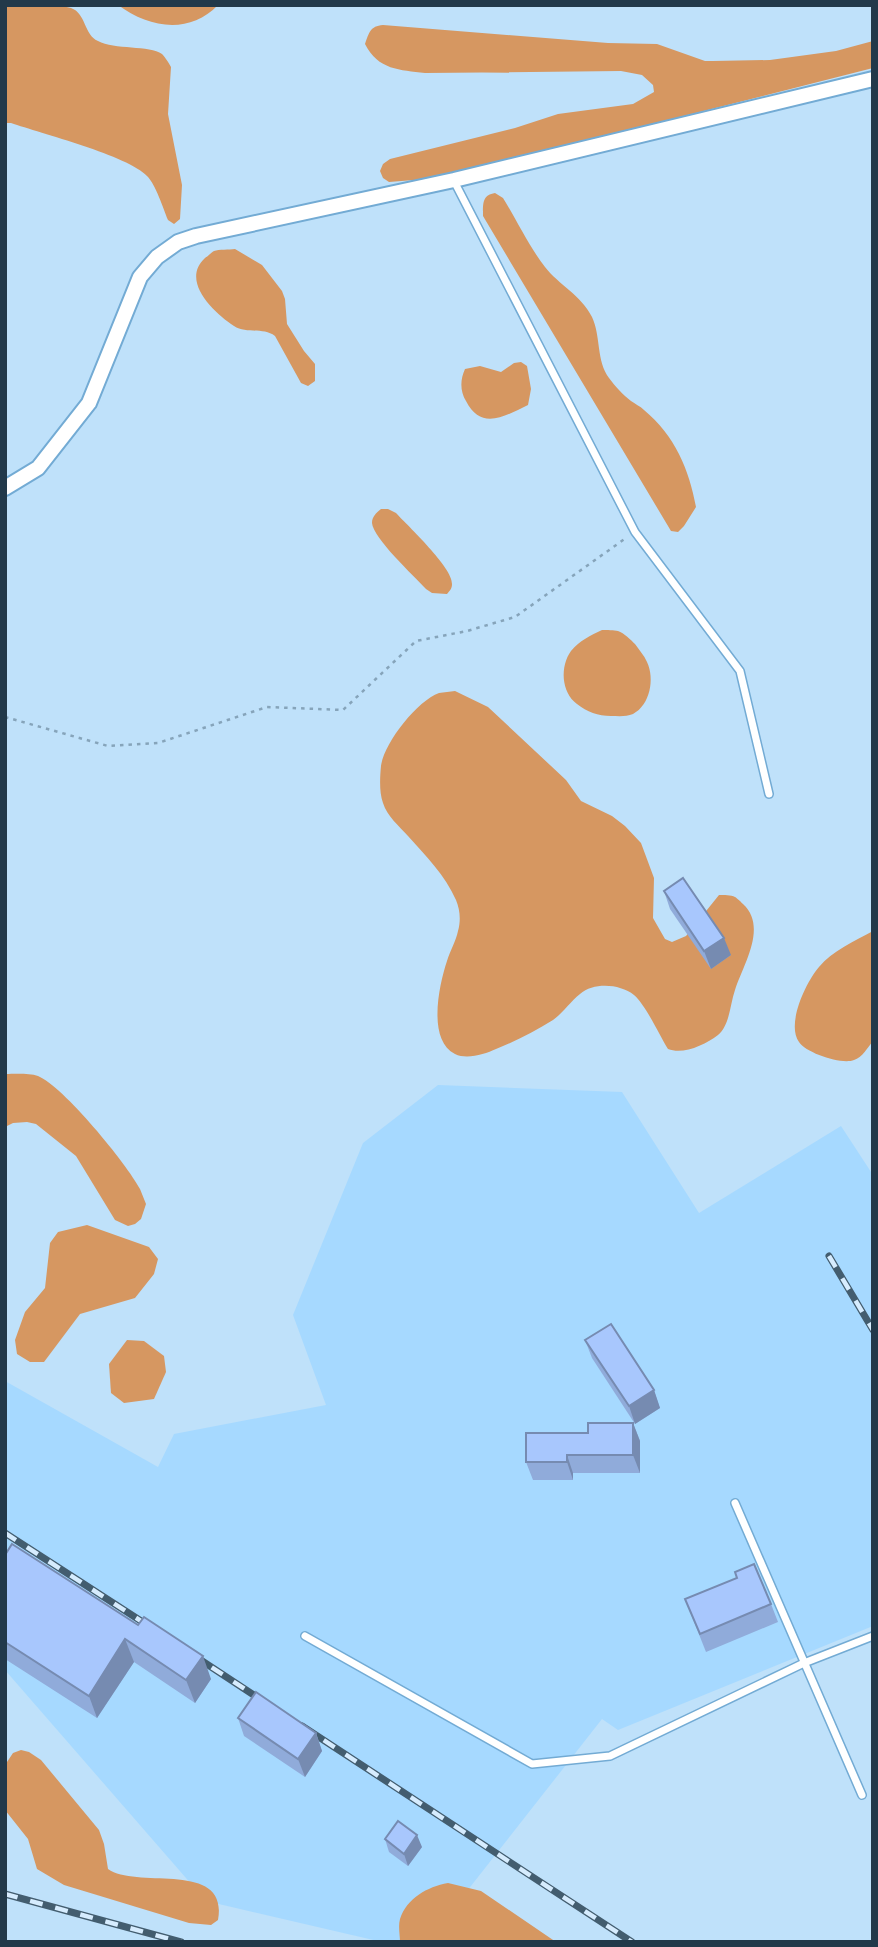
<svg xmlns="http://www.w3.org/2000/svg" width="878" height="1947" font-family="'Roboto Condensed',sans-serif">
	<rect width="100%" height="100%" fill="#bfe1fa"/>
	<path fill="#a6d9ff" d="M438,1085L622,1092L699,1213L841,1126L873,1175V1626L618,1730L602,1719L427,1942H382L206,1901L5,1670V1381L158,1467L174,1434L326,1405L293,1315L363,1143Z"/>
	<g fill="#d69761">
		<path d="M5,5C26,5 51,2 71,8C86,13 84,35 98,41C114,50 150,45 162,54C165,57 169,63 171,67L168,114L182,185L180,219L174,224L168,220C163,208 156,185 147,176C129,156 40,133 11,123H5Z"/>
		<path d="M118,5H218C189,35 149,28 118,5Z"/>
		<path d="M383,25L608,43L657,44L705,61H713L770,60L836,51L873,41V68L439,178L389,182L383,178L380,171L383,164L390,159L515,128L558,114L633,104L654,92L653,85L642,75L621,71L425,73C400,70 378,70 365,44C369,33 370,26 383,25Z"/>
		<path d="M495,193L503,198C516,219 530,248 545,267C559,285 581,295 592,317C601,336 596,361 609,378C615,386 623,395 631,401C635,404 640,406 644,410C675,436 689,469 696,507L684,526L678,532L671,531L483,216C483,204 482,195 495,193Z"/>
		<path d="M235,249L262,265L282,291L285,299L287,324L304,351L315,364V381L308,386L301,383L275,336C263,327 246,334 234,326C214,313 180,281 205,258C207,257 212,252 214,251C219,249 229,250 235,249Z"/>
		<path d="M521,362L527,366L531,389L528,405C505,416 481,431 466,401C460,391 460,380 465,369L480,366L501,372L514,363Z"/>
		<path d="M381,509H388L396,513C408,526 453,568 452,584C452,589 450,590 447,594L432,593L426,589C414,576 373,538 372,523C372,517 376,513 381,509Z"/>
		<path d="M602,630C607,630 614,630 618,631C624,633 631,640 635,644C639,650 644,655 647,662C655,679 650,705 633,714C626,717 618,716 611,716C598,716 587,712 577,704C561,692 560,666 571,651C579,641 591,635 602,630Z"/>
		<path d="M455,691L488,707L566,780L581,801L612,816L625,826L641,843L654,878L653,918L665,939L672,942L686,936L719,895C724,895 731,895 735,897C737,898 742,903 743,904C768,927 743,965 735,990C730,1004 730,1025 718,1035C705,1045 683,1055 668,1049C660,1036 645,1004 634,995C620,984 594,982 580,994C570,1002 563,1013 553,1020C535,1031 516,1041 496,1049C485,1054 467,1060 455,1054C427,1040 439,985 447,961C450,951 456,941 458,931C461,920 460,910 456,900C445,875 426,856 408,836C399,826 387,816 383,803C379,792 380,777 381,766C384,743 417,701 439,693C444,692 450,692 455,691Z"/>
		<path d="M873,931V1041C868,1047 862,1058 854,1060C842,1065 806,1053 799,1042C786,1024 806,982 819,967C832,951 855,941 873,931Z"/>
		<path d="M5,1074C15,1074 29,1073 38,1076C63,1086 127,1164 140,1189C142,1194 144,1199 146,1204L141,1219L135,1224L128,1226L115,1220L76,1156L36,1124L27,1122L13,1123L5,1127Z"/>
		<path d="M87,1225L149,1247L158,1259L154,1274L135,1298L80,1314L44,1362H30L17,1354L15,1340L25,1312L45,1288L50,1243L58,1232Z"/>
		<path d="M127,1340L144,1341L164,1356L166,1372L154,1399L124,1403L111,1393L109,1364Z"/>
		<path d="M21,1750L29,1752L41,1760L99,1830L104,1844L108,1869C137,1890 229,1859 218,1920L211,1925L189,1923L64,1885L37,1869L28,1839L5,1810V1765L13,1753Z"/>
		<path d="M448,1883L481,1891L556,1942H400C400,1935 398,1926 400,1919C407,1898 427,1887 448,1883Z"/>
	</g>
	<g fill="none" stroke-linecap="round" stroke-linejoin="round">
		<defs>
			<g id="service">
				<path d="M454,181L635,532L740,671L769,794"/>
				<path d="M735,1503L862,1795"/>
				<path d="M305,1636L532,1764L610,1756L804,1663L873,1636"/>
			</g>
			<path id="minor" d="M5,488L38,468L89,403L140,277L157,257L178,242L196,236L454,180L873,79"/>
		</defs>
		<use href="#service" stroke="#73abd4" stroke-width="10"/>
		<use href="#minor" stroke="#73abd4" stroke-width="18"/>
		<path stroke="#86a4ba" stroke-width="2.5" stroke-dasharray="3.5 5" stroke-linecap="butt" d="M5,717L108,746L158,743L267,707L343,710L416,641L467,631L515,617L626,538"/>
		<use href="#service" stroke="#fff" stroke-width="7"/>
		<use href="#minor" stroke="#fff" stroke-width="14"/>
		<defs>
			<g id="rail">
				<path d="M829,1256L873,1330"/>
				<path d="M5,1533L158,1632"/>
				<path d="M190,1653L269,1705"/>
				<path d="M302,1726L632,1942"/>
				<path d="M5,1894L181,1942"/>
			</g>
		</defs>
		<use href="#rail" stroke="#435d6f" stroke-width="7"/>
		<use href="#rail" stroke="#d6ecfe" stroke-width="4.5" stroke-dasharray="13" stroke-linecap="butt"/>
	</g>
	<g fill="#90abda">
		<path d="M664,891L731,955L711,969L670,909Z"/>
		<path d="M585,1340L654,1390L660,1408L635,1424L592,1358Z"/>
		<path d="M633,1423L640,1441V1473H573V1480H533L526,1462L588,1433Z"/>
		<path d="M5,1555L211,1679L195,1703L134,1662L97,1718L5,1659Z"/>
		<path d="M685,1599L771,1604L778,1622L706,1652Z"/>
		<path d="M238,1718L316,1733L322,1751L305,1777L244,1736Z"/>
		<path d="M385,1839L422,1847L408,1866L389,1852Z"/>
	</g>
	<g fill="#768bb1">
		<path d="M724,938L731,955L711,969L704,951Z"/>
		<path d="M654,1390L660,1408L635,1424L629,1406Z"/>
		<path d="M633,1423L640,1441V1473L633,1455Z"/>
		<path d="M567,1455L573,1473V1480L567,1462Z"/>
		<path d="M125,1639L134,1662L97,1718L89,1696Z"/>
		<path d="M203,1656L211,1679L195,1703L186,1680Z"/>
		<path d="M316,1733L322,1751L305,1777L298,1759Z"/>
		<path d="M417,1835L422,1847L408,1866L404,1854Z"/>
	</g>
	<g fill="#a8c7fd" stroke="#768bb1" stroke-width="2">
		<path d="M683,878L724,938L704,951L664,891Z"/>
		<path d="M611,1324L654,1390L629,1406L585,1340Z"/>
		<path d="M588,1423H633V1455H567V1462H526V1433H588Z"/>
		<path d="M12,1544L138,1625L144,1617L203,1656L186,1680L125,1639L89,1696L5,1642V1555Z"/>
		<path d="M754,1564L771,1604L700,1634L685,1599L737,1578L735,1572Z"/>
		<path d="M256,1692L316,1733L298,1759L238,1718Z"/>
		<path d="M398,1821L417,1835L404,1854L385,1839Z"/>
	</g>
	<rect width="878" height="1947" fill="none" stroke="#22394a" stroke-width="14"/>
</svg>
